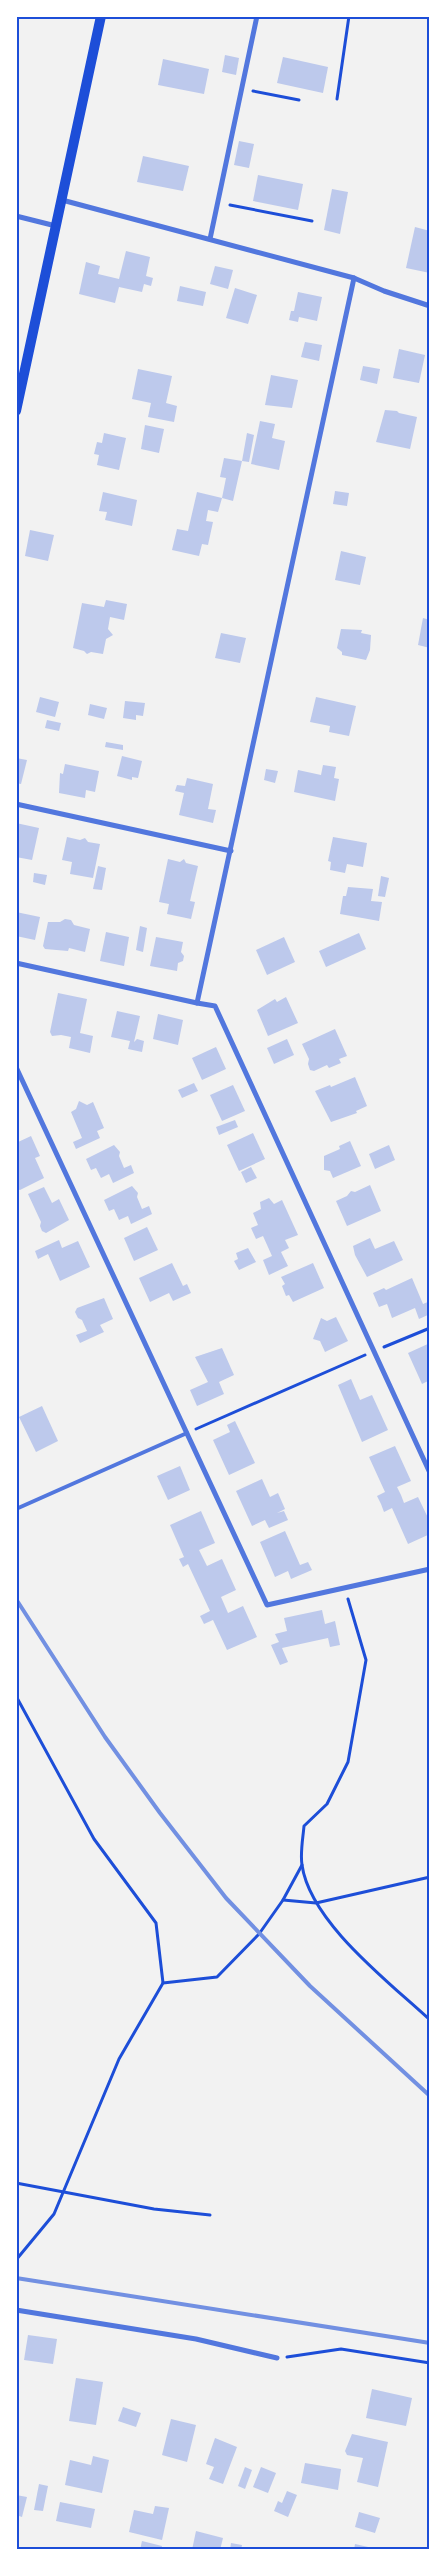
<svg xmlns="http://www.w3.org/2000/svg" width="446" height="2566" font-family="'PT Sans Narrow',sans-serif">
	<rect width="100%" height="100%" fill="#f2f2f2"/>
	<g fill="#bdc9ec">
		<path d="M225,55L239,58L236,75L222,72Z"/>
		<path d="M283,57L328,67L323,93L277,83Z"/>
		<path d="M163,59L209,69L204,94L158,85Z"/>
		<path d="M239,141L254,144L249,168L234,165Z"/>
		<path d="M143,156L189,166L183,191L137,182Z"/>
		<path d="M258,175L303,184L298,210L253,201Z"/>
		<path d="M332,189L348,192L340,234L324,230Z"/>
		<path d="M415,227L430,231V273L406,268Z"/>
		<path d="M126,251L150,257L146,276L153,278L151,286L144,284L142,292L119,287L115,303L79,294L86,262L100,266L98,274L119,279Z"/>
		<path d="M215,266L233,270L228,289L210,284Z"/>
		<path d="M180,286L206,292L203,306L177,301Z"/>
		<path d="M235,288L257,295L248,324L226,318Z"/>
		<path d="M298,292L322,297L317,321L299,317L298,322L289,320L291,311H294Z"/>
		<path d="M305,342L322,345L319,361L301,357Z"/>
		<path d="M399,349L425,355L419,383L393,378Z"/>
		<path d="M363,366L380,369L377,384L360,380Z"/>
		<path d="M138,369L172,376L166,403L177,406L174,422L148,417L151,403L132,399Z"/>
		<path d="M271,375L298,380L292,408L265,405Z"/>
		<path d="M385,410L397,411L399,413L417,417L410,449L376,442Z"/>
		<path d="M260,421L275,424L272,438L285,441L279,470L251,464Z"/>
		<path d="M145,425L164,429L159,453L141,449Z"/>
		<path d="M104,433L126,438L119,470L97,465L99,455L94,454L97,442L102,443Z"/>
		<path d="M247,433L254,435L249,462L242,461Z"/>
		<path d="M224,458L242,461L233,501L222,498L218,512L208,510L206,521L213,522L208,545L202,544L199,556L172,550L177,529L188,531L197,492L222,498L226,478L220,477Z"/>
		<path d="M335,491L349,493L347,506L333,504Z"/>
		<path d="M103,492L137,500L132,526L105,520L107,512L99,511Z"/>
		<path d="M30,530L54,535L48,561L25,556Z"/>
		<path d="M341,551L366,557L360,585L335,580Z"/>
		<path d="M106,600L127,604L124,620L110,617L108,629L113,635L106,639L103,654L91,652L87,654L84,651L73,648L82,603L104,607Z"/>
		<path d="M423,618L430,620V648L418,645Z"/>
		<path d="M341,629L362,630L361,633L371,635L370,650L366,660L342,655V652L337,648Z"/>
		<path d="M221,633L246,638L240,663L215,658Z"/>
		<path d="M40,697L59,702L55,717L36,712Z"/>
		<path d="M316,697L356,706L349,736L329,732L330,726L310,722Z"/>
		<path d="M125,701L145,703L143,716L136,715V720L123,718Z"/>
		<path d="M90,704L107,708L104,719L88,715Z"/>
		<path d="M47,720L61,723L59,731L45,728Z"/>
		<path d="M106,742L123,745V750L105,747Z"/>
		<path d="M122,756L142,761L138,778L132,777V780L117,776Z"/>
		<path d="M16,758L27,760L21,784L16,783Z"/>
		<path d="M65,764L99,771L95,792L86,790L85,798L59,793L60,773L63,774Z"/>
		<path d="M323,765L336,767L334,778L339,779L335,801L294,792L298,770L321,775Z"/>
		<path d="M266,769L278,771L275,783L264,780Z"/>
		<path d="M187,778L213,784L208,809L216,810L213,823L179,815L184,793L175,791L177,785L185,786Z"/>
		<path d="M16,823L39,828L32,860L16,857Z"/>
		<path d="M67,837L80,840L85,838L88,842L100,844L93,878L70,874L72,862L62,860Z"/>
		<path d="M333,837L367,843L363,867L347,864L345,873L330,870L331,862L328,861Z"/>
		<path d="M168,859L180,862L184,859L186,863L198,866L190,901L195,902L191,919L167,914L169,904L159,902Z"/>
		<path d="M98,866L106,868L102,890L93,889Z"/>
		<path d="M34,873L47,875L45,885L33,882Z"/>
		<path d="M381,876L389,878L385,897L378,896Z"/>
		<path d="M348,887L373,889L371,901L382,902L379,921L340,914L343,896H346Z"/>
		<path d="M16,912L40,917L35,940L16,936Z"/>
		<path d="M65,919L71,920L74,925L90,929L85,952L69,948L68,951L45,949L43,946L48,922H60Z"/>
		<path d="M140,926L147,928L143,952L136,950Z"/>
		<path d="M106,932L129,937L124,966L100,961Z"/>
		<path d="M359,933L366,949L326,967L319,951Z"/>
		<path d="M156,937L183,942L181,952L184,956L183,961L178,963L177,971L150,966Z"/>
		<path d="M284,937L295,962L267,975L256,950Z"/>
		<path d="M58,993L87,999L80,1033L93,1036L90,1053L69,1048L71,1037L61,1035L52,1036L50,1032Z"/>
		<path d="M286,997L298,1023L268,1036L257,1010L275,999L277,1002Z"/>
		<path d="M117,1011L140,1016L134,1042L137,1039L144,1041L142,1052L128,1049L130,1041L111,1037Z"/>
		<path d="M158,1014L183,1020L178,1045L153,1039Z"/>
		<path d="M335,1029L347,1056L339,1059L341,1063L329,1068L327,1065L314,1071L310,1070L308,1064L309,1059L302,1044Z"/>
		<path d="M287,1039L294,1055L274,1064L267,1048Z"/>
		<path d="M216,1047L226,1069L202,1080L192,1058Z"/>
		<path d="M355,1077L367,1106L356,1111L357,1113L331,1122L315,1091L330,1085L331,1087Z"/>
		<path d="M194,1083L198,1091L182,1098L178,1090Z"/>
		<path d="M233,1085L245,1111L222,1121L210,1095Z"/>
		<path d="M79,1101L87,1105L93,1102L104,1128L97,1131L100,1138L76,1149L73,1142L82,1138L71,1112L76,1109Z"/>
		<path d="M235,1120L238,1127L219,1135L216,1127Z"/>
		<path d="M253,1133L265,1159L239,1171L227,1145Z"/>
		<path d="M31,1136L40,1156L35,1158L44,1178L20,1190L16,1189V1143Z"/>
		<path d="M350,1141L361,1166L333,1178L330,1171L324,1170V1156L340,1149L339,1146Z"/>
		<path d="M114,1145L120,1152L119,1156L124,1168L131,1165L134,1173L113,1183L109,1174L101,1178L96,1168L91,1170L86,1159Z"/>
		<path d="M389,1145L395,1160L375,1169L369,1154Z"/>
		<path d="M251,1167L257,1178L246,1183L241,1172Z"/>
		<path d="M370,1185L381,1211L347,1226L336,1201L347,1196L351,1191L355,1192Z"/>
		<path d="M132,1186L138,1193L137,1197L142,1209L149,1206L152,1214L131,1224L128,1216L119,1220L114,1209L109,1211L104,1200Z"/>
		<path d="M44,1187L52,1203L59,1199L69,1220L46,1233L42,1231L40,1226L41,1222L28,1194Z"/>
		<path d="M269,1198L274,1204L282,1200L298,1235L285,1240L289,1248L281,1252L288,1266L269,1275L263,1260L272,1256L263,1236L256,1239L251,1228L258,1225L253,1213L261,1209L260,1202Z"/>
		<path d="M147,1227L158,1250L134,1261L124,1238Z"/>
		<path d="M370,1238L375,1249L394,1241L403,1260L367,1277L355,1255L353,1246Z"/>
		<path d="M59,1240L62,1248L78,1241L90,1267L60,1281L48,1254L38,1259L35,1251Z"/>
		<path d="M248,1248L256,1262L239,1270L234,1261L238,1259L236,1253Z"/>
		<path d="M172,1263L183,1286L187,1284L191,1293L173,1301L169,1293L150,1302L139,1278Z"/>
		<path d="M313,1263L324,1288L293,1302L289,1295L286,1296L282,1286L285,1284L281,1277Z"/>
		<path d="M412,1278L423,1304L430,1301V1314L419,1319L415,1308L392,1318L387,1304L379,1307L373,1293L384,1288L386,1290Z"/>
		<path d="M104,1298L113,1319L100,1325L104,1332L80,1343L76,1335L87,1331L82,1320L78,1318L75,1312L77,1308Z"/>
		<path d="M336,1317L348,1341L325,1352L320,1341L313,1339L321,1318L327,1321Z"/>
		<path d="M430,1343V1385L428,1381L422,1384L408,1353Z"/>
		<path d="M222,1348L234,1375L219,1382L224,1394L197,1406L190,1390L208,1382L195,1357Z"/>
		<path d="M351,1379L360,1400L372,1395L388,1430L362,1442L338,1385Z"/>
		<path d="M42,1406L58,1441L36,1452L19,1417Z"/>
		<path d="M235,1421L255,1463L229,1475L213,1440L230,1432L227,1425Z"/>
		<path d="M395,1446L411,1481L397,1487L401,1495L404,1503L418,1497L430,1522V1534L408,1544L392,1508L384,1512L381,1504L377,1496L385,1492L369,1457Z"/>
		<path d="M180,1466L190,1490L168,1500L157,1476Z"/>
		<path d="M262,1479L270,1497L278,1493L285,1509L277,1513L284,1511L288,1520L269,1528L265,1520L252,1526L236,1491Z"/>
		<path d="M201,1511L215,1543L199,1550L207,1566L222,1559L236,1590L221,1597L228,1613L243,1606L257,1637L227,1650L213,1620L204,1624L200,1616L210,1611L188,1564L183,1567L179,1559L184,1557L170,1525Z"/>
		<path d="M285,1531L300,1565L308,1562L312,1570L291,1579L288,1571L275,1577L260,1542Z"/>
		<path d="M322,1610L325,1624L335,1621L340,1645L330,1647L328,1638L282,1648L288,1662L280,1665L271,1645L279,1642L275,1634L287,1631L284,1618Z"/>
		<path d="M28,2335L57,2339L53,2364L24,2360Z"/>
		<path d="M76,2378L103,2382L96,2425L69,2421Z"/>
		<path d="M372,2389L412,2398L406,2426L366,2418Z"/>
		<path d="M123,2407L141,2413L136,2427L118,2421Z"/>
		<path d="M171,2419L196,2425L187,2462L162,2455Z"/>
		<path d="M352,2434L388,2442L378,2487L357,2482L363,2458L347,2455L345,2451Z"/>
		<path d="M215,2438L237,2447L223,2484L209,2479L214,2467L206,2464Z"/>
		<path d="M93,2456L109,2460L102,2493L65,2485L70,2460L91,2465Z"/>
		<path d="M305,2463L341,2469L338,2490L301,2483Z"/>
		<path d="M245,2467L252,2470L245,2489L238,2486Z"/>
		<path d="M261,2467L276,2473L268,2493L253,2487Z"/>
		<path d="M39,2484L48,2486L43,2511L34,2510Z"/>
		<path d="M287,2491L297,2495L288,2517L274,2511L278,2501L282,2503Z"/>
		<path d="M16,2495L27,2497L22,2517L16,2515Z"/>
		<path d="M60,2502L95,2509L91,2528L56,2521Z"/>
		<path d="M155,2506L169,2508L162,2540L129,2532L134,2510L153,2514Z"/>
		<path d="M359,2512L380,2518L375,2533L355,2527Z"/>
		<path d="M196,2531L223,2538L220,2550H192Z"/>
		<path d="M142,2541L162,2546L161,2550H140Z"/>
		<path d="M231,2543L242,2545L241,2550H230Z"/>
		<path d="M355,2544L377,2549V2550H354Z"/>
	</g>
	<g fill="none" stroke-linecap="round" stroke-linejoin="round">
		<g stroke="#1d4ed8" stroke-width="3">
			<path d="M253,91L299,100"/>
			<path d="M337,99L349,16"/>
			<path d="M230,205L312,221"/>
			<path d="M384,1347L430,1328"/>
			<path d="M196,1429L365,1355"/>
			<path d="M348,1599L366,1660L348,1762L327,1804L304,1826C303,1838 300,1853 302,1865C310,1922 389,1982 430,2020"/>
			<path d="M16,1696L94,1839L156,1923L163,1983"/>
			<path d="M283,1900L316,1903L430,1877"/>
			<path d="M16,2183L154,2209L210,2215"/>
			<path d="M16,2260L54,2214L119,2059L163,1983L217,1977L259,1934L283,1900L302,1865"/>
			<path d="M287,2357L341,2349L430,2363"/>
		</g>
		<path stroke="#5277de" stroke-width="4" d="M16,1509L187,1433"/>
		<g stroke="#5277de" stroke-width="5">
			<path d="M62,200L354,278L384,291L430,306"/>
			<path d="M16,216L56,226"/>
			<path d="M210,239L257,16"/>
			<path d="M354,278L197,1003L215,1006L430,1473"/>
			<path d="M16,804L231,851"/>
			<path d="M16,963L197,1003"/>
			<path d="M16,1067L267,1605L430,1569"/>
			<path d="M16,2310L196,2339L277,2358"/>
		</g>
		<path stroke="#1d4ed8" stroke-width="10" d="M16,411L101,16"/>
		<g stroke="#7290e2" stroke-width="4">
			<path d="M16,1599L105,1737L160,1813L226,1898L310,1986L430,2096"/>
			<path d="M16,2278L430,2343"/>
		</g>
	</g>
	<rect width="446" height="2566" fill="none" stroke="#ffffff" stroke-width="35"/>
	<rect x="18" y="18" width="410" height="2530" fill="none" stroke="#1d4ed8" stroke-width="2"/>
</svg>
